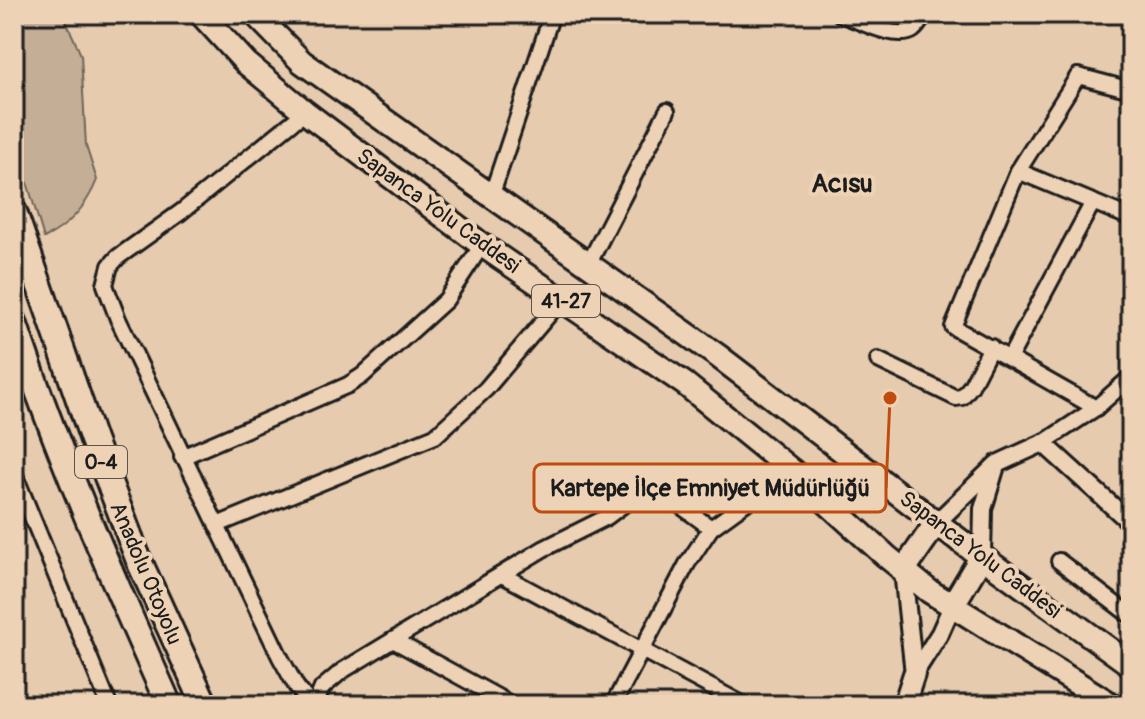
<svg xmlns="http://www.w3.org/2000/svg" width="1145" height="719" font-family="Pangolin,sans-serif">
	<rect width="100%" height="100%" fill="#e6cbaf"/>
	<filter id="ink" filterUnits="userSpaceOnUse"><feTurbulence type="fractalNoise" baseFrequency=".0125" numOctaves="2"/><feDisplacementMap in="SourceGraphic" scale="16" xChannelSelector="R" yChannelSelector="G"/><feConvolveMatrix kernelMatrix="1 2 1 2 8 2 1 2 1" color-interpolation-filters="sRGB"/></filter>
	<g filter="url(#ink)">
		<path fill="#c4ae96" stroke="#706559" stroke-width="2" d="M14,14H63L81,55L86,146L97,180C87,205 69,226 44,238L14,139Z"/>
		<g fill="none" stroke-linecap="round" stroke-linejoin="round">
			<defs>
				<g id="minor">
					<path d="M840,14C857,20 898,41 913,30C918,26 922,19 925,14"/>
					<path d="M305,112L181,212L118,257L110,266L105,285L118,319L280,657L296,686L311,705"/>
					<path d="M1018,171L1078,76L1131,90"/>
					<path d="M491,197L552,14"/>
					<path d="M588,265L667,111"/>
					<path d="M1010,357L1093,202"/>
					<path d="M878,360L956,398L962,397L971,386L991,347"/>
					<path d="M1096,408L953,327L1018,171L1131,218"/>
					<path d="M1043,443L1096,408L1131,377"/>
					<path d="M182,457L348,385L362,376L446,300L482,245"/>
					<path d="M14,473L109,705"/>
					<path d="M217,525L435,436L486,389L563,298"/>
					<path d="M1059,561L1131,616"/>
					<path d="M502,575L744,705"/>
					<path d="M393,640L512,705"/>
					<path d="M315,705L322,688L342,671L543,549L607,517L651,484L711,528"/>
					<path d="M613,705L687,564L711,528L791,470"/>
				</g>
				<g id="tertiary">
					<path d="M937,522L997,464L1043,443L1131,523"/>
					<path d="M982,556L983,509L995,469"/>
					<path d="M903,571L914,674"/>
					<path d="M914,674L940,633L952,606"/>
				</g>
				<path id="secondary" d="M904,705L914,674"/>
				<g id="trunk">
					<path d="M201,14L246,63L305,112L482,245L685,384L791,470L886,556L929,591L1112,705"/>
					<path d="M255,14L302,62L718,356L963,543L1131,665"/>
					<path d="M903,571L937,522"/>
					<path d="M952,606L982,556"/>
				</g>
				<g id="motorway">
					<path d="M14,212L93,440L139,561L205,705"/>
					<path d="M14,322C57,453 113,579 169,705"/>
				</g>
			</defs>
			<use href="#minor" stroke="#1c1c1c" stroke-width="20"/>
			<use href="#tertiary" stroke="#1c1c1c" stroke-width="22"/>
			<use href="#secondary" stroke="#1c1c1c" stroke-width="26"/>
			<use href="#trunk" stroke="#1c1c1c" stroke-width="28"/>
			<use href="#motorway" stroke="#1c1c1c" stroke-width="30"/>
			<use href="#minor" stroke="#eed2b5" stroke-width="14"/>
			<use href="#tertiary" stroke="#eed2b5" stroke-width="16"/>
			<use href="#secondary" stroke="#eed2b5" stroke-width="20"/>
			<use href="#trunk" stroke="#eed2b5" stroke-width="22"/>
			<use href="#motorway" stroke="#eed2b5" stroke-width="24"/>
		</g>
	</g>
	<g text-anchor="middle" stroke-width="8" stroke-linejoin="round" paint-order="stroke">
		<g fill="#eed2b5" stroke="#5b534a" stroke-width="2">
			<rect x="532" y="285" width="68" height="32" rx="6"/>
			<rect x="75" y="446" width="52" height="32" rx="6"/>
		</g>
		<g font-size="20" font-weight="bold" fill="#1c1c1c">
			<text x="566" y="308">41-27</text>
			<text x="101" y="469">O-4</text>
		</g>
		<g font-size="22" fill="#1c1c1c" stroke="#eed2b5">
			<text transform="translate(439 210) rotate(36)" y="8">Sapanca Yolu Caddesi</text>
			<text transform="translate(981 554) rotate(37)" y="8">Sapanca Yolu Caddesi</text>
			<text transform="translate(147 573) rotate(67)" y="8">Anadolu Otoyolu</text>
		</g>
		<g font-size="26" font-weight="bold" fill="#1c1c1c" stroke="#eed2b5">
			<text x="842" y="192">Acısu</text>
		</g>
	</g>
	<path fill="none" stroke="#bf4d0f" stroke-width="3" d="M890 398L886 488"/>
	<circle fill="#bf4d0f" stroke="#eed2b5" stroke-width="3" cx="890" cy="398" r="8"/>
	<rect fill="#eed2b5" stroke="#bf4d0f" stroke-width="3" x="534" y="464" width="352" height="48" rx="8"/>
	<g font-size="24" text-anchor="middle" font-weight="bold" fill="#1c1c1c">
		<text x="710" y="496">Kartepe İlçe Emniyet Müdürlüğü</text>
	</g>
	<rect width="1145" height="719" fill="none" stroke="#eed2b5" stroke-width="48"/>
	<rect x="24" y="24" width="1097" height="671" fill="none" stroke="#1c1c1c" stroke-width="3" filter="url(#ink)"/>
</svg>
